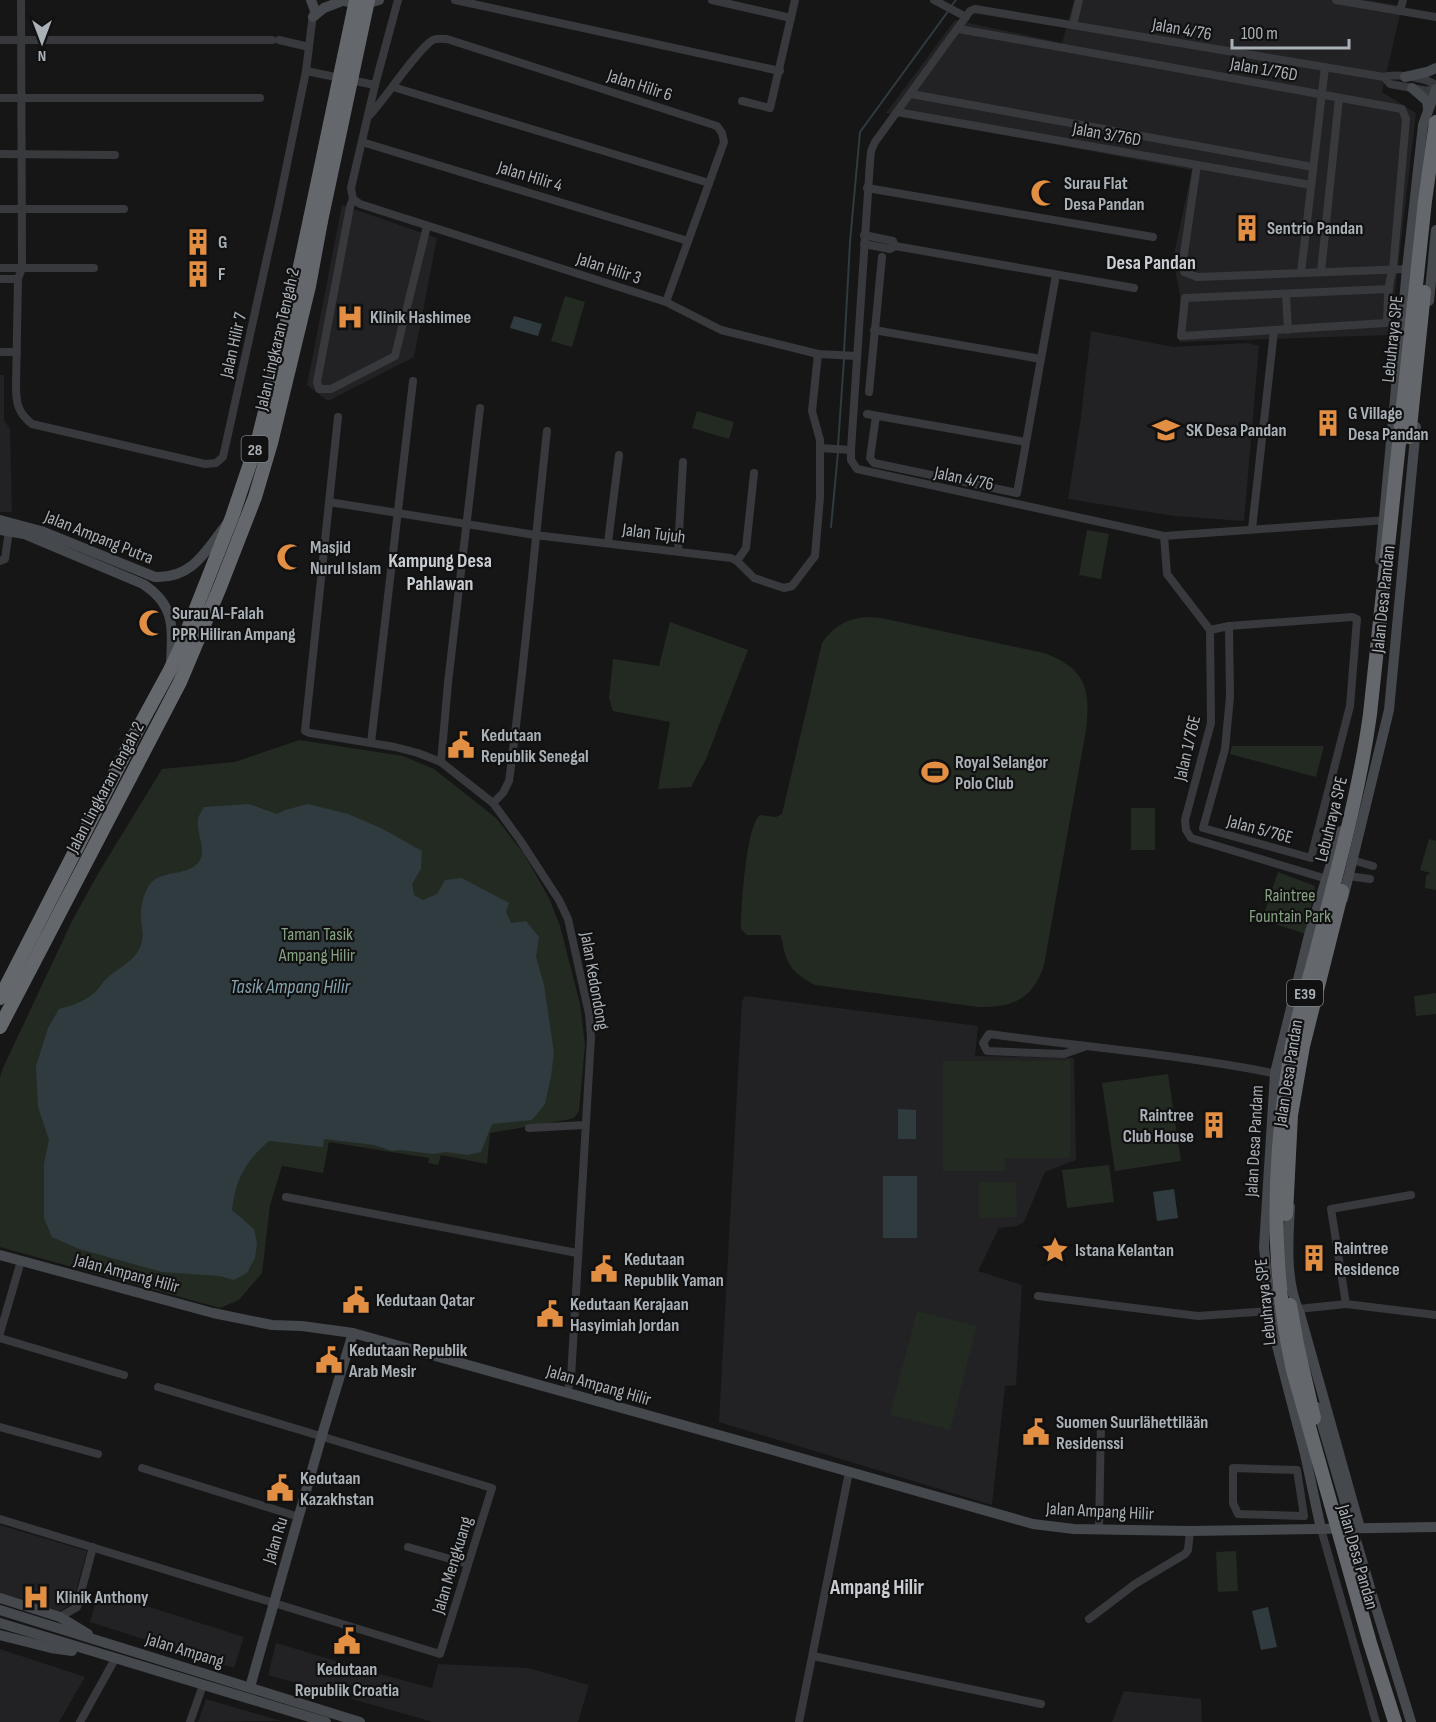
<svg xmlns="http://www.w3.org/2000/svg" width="1436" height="1722" font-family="'Sofia Sans Condensed',sans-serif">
	<rect width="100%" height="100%" fill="#161617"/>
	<g fill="#222224">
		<path d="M1074,0H1367L1402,6L1382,92L1416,113L1390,335L1179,342L1180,296L1173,259L1192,170L886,113L955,20L1062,43Z"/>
		<path d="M342,205L437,238L414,357L328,401L307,385Z"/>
		<path d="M1091,331L1173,347L1248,343L1259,346L1244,521L1174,516L1068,499L1080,424Z"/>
		<path d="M0,375H4V420L10,429L12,512H0Z"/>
		<path d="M745,996L978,1026L975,1056L1074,1058L1076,1160L1045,1172L1024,1222L1017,1226L999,1228L978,1271L1022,1285L1016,1385L1005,1386L992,1505L719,1422L742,1001Z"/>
		<path d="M0,1525L87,1551L73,1602L59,1612L0,1593Z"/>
		<path d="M99,1591L244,1637L234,1668L90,1622Z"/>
		<path d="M276,1643L376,1673L432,1688L438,1664L528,1668L589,1685L578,1722H433L268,1675Z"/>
		<path d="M0,1649L85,1677L59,1722H0Z"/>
		<path d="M1124,1691L1201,1699L1202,1722H1112Z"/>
		<path d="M206,1699L281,1721L198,1722Z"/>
	</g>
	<g fill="#232a22">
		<path d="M565,296L585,302L572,347L551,341Z"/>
		<path d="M697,411L734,422L729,439L692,428Z"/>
		<path d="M1087,530L1109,534L1101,579L1079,575Z"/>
		<path d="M866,617L881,618L1044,653C1085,668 1091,688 1086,730L1044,965C1033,999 1014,1007 979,1007L815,985C801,978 790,970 785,954C783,948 783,941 780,935H747L741,929C741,910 746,825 760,815L776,817L782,814L822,643C834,626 846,619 866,617Z"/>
		<path d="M670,622L748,650L706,759L691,787L658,789L670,722L613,711L609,698L613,659L659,666Z"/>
		<path d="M299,740L403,756L434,769L496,818L524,854L549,898L560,926L580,1004L585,1045L579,1111L574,1118L566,1120L490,1133L487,1164L441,1155L438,1165L428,1163L429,1158L329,1142L323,1173L282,1166L270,1205L262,1273L239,1300L220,1308L0,1247V1077L3,1068L73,919L99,872L162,769L235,762Z"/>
		<path d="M1232,746H1324L1316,777L1230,754Z"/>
		<rect x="1131" y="808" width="24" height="42"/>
		<path d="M1429,839L1436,841V890L1425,888L1426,876L1430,873L1420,870Z"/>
		<path d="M1278,872L1315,886L1306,934L1262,920Z"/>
		<path d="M1436,993V1014L1416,1016L1414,996Z"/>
		<path d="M1070,1060V1158H1005V1171H943V1061Z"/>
		<path d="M1168,1074L1181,1161L1115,1171L1102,1083Z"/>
		<path d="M1109,1165L1114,1202L1067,1208L1062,1170Z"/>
		<path d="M979,1182H1016L1017,1217L979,1218Z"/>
		<path d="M917,1311L977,1326L950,1430L890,1415Z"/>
		<path d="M1236,1551L1238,1591L1218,1592L1216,1552Z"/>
	</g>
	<g fill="#303b3f">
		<path d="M514,316L542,324L538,336L510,328Z"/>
		<path d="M249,804L277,814L285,810L308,804L348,814L381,828L422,851L421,869L412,884L414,895L423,900L437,894L445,880L462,878L509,903L506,912L511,923L526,921L539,937L536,957L544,985L554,1053L551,1076L545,1104L532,1120L492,1124L481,1152L467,1155L446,1152L433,1154L400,1150L392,1151L374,1145L324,1139L323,1147L269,1141C245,1162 236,1178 232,1210L254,1229L257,1243L255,1258L247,1273L234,1280L219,1276L162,1272L79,1249L52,1237L44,1218V1163L49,1140L38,1107L36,1066L48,1028L59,1009C70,1006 80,1003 89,997C96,993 100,986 105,980C118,967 138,961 142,941C144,933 141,926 141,918C140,909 144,890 151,883C163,869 190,877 200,860C206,848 196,832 198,819C199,815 202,810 204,807Z"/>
		<path d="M898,1109L916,1110V1139H898Z"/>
		<rect x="883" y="1176" width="34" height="62"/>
		<path d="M1174,1189L1178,1218L1157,1221L1153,1192Z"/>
		<path d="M1268,1607L1277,1647L1261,1650L1252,1611Z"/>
	</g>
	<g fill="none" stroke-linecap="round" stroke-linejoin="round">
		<g stroke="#303b3f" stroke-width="2">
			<path d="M952,5L956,0"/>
			<path d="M844,353L850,242L860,132L949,10"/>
			<path d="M838,446L844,359"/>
			<path d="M831,527L838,452"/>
		</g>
		<g stroke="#37393c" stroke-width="8">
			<path d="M21,0L22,268L18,279L16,386C16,403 18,413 32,424L205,464L216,463L223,457L278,208L306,71L313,14"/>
			<path d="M398,0L375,85L351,188L353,199L350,207L317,382L319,389H331L395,356L427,226"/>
			<path d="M455,0L780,71"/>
			<path d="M712,0L791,18"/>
			<path d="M934,0L966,17"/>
			<path d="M1336,0L1436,17"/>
			<path d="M1400,11L1403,0"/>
			<path d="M1073,25L1079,0"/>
			<path d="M959,29L1402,109L1406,119L1393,270C1387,285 1388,304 1387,321L1386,323L1181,336L1185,298L1389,289"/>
			<path d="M0,40H272"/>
			<path d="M279,40L309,47"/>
			<path d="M306,71L375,85"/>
			<path d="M1384,77L1390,84L1428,91L1436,86"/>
			<path d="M393,87L709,183"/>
			<path d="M911,94L1313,167"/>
			<path d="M0,98H260"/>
			<path d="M742,101L770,108L795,0"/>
			<path d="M897,112L1311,185"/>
			<path d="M368,117C383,102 419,47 433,40C437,38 443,39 447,39L717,126L722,133L724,142L666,302"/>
			<path d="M362,142L688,241"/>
			<path d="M0,154L115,155"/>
			<path d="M1197,165L1183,261L1184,272L1197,277L1407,269"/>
			<path d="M867,188L1153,237"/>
			<path d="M353,199L360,204L666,302L721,330L818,354L857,356"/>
			<path d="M0,209H124"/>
			<path d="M864,244L890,249L895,246L893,241L864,235"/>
			<path d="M895,246L1134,288"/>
			<path d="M0,268H94"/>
			<path d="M1321,272L1339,98"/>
			<path d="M1301,273L1325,67"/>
			<path d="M0,279H18"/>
			<path d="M1286,294L1288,330"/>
			<path d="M874,330L1041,359"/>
			<path d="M0,352H17"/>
			<path d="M869,392L882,257"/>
			<path d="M867,414L1026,442"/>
			<path d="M876,416L870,458L874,463L1017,493L1056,275"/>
			<path d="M338,417L305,731L310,733L395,747L418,753L441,762L493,803L520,840L559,900L568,919L589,1014L591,1037L571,1378L567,1393"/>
			<path d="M820,448L851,450"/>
			<path d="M329,502L535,535L731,558L737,561L754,578L784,588L792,586L815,556L820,497V440L812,411L818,354"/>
			<path d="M1387,520L1164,536L857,469L851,460V450L870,162L871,151L875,142L970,11L975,9L1384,77C1394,73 1427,78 1436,85"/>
			<path d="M1252,529L1274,331"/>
			<path d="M1164,536L1167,574L1210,630L1211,723L1185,820L1186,830L1191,838L1327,879"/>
			<path d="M608,542L619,455"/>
			<path d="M678,551L683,462"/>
			<path d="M0,561L5,559L9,530"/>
			<path d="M737,561L746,548L754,473"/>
			<path d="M1210,630L1229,626L1352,617L1357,619L1350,706L1311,858L1203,828L1225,749L1230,697L1229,626"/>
			<path d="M371,743L413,381"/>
			<path d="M441,762L448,683L480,408"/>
			<path d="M493,803L503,793L509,781C525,665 534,548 547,431"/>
			<path d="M1352,860L1373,866"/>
			<path d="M1348,876L1370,879"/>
			<path d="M1084,1047L1064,1054L987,1051L983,1043L989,1034C1086,1047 1183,1055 1278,1074"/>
			<path d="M529,1128L585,1125"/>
			<path d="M286,1197L577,1253"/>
			<path d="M1038,1296L1198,1316L1270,1311"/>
			<path d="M1346,1304L1331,1209L1411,1195"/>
			<path d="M1298,1309L1346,1304L1436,1315"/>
			<path d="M0,1333L21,1261"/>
			<path d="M0,1338L124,1375"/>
			<path d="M0,1427L98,1454"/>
			<path d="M142,1468L299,1517"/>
			<path d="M1233,1468L1297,1470L1304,1516L1238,1514L1233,1503Z"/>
			<path d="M0,1519L440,1654L492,1488L158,1387"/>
			<path d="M1321,1529L1376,1722"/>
			<path d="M1099,1530L1101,1423"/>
			<path d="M408,1547L468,1564"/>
			<path d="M60,1617L77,1607L93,1547"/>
			<path d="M1089,1619L1135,1584L1185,1554L1188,1550L1190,1531"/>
			<path d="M813,1656L1041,1704"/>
			<path d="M80,1722L115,1659"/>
			<path d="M190,1722L203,1685"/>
			<path d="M799,1722L849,1472"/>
		</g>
		<g stroke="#45484c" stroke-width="10">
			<path d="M311,0L314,8"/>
			<path d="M340,0C352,3 367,5 379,0"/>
			<path d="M313,17L324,8L342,1"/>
			<path d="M1405,77L1427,72L1436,68"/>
			<path d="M1412,88L1427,101L1428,109"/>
			<path d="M1429,301L1436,230"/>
			<path d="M0,520L41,531L155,577C193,579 206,550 227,524"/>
			<path d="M0,530L24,534L143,584C177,606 172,630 171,666"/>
			<path d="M1380,560L1407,269L1423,125L1436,89"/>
			<path d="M1343,899L1389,710L1416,427"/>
			<path d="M1290,1207C1288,1240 1285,1283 1300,1314L1360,1528"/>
			<path d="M0,1255L213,1313L272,1325L302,1326L353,1333L769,1449L1033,1524L1074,1529L1190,1531L1436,1527"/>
			<path d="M1270,1310L1264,1247L1275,1073L1309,935L1341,831"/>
			<path d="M1277,1346L1305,1454L1321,1529"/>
			<path d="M0,1598L60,1617L88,1634"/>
			<path d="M1373,1598L1411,1722"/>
			<path d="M0,1610L360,1722"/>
			<path d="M0,1623L326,1722"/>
			<path d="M0,1635L51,1648L72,1651"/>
			<path d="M250,1687L322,1435L353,1333"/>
		</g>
		<g stroke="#64686d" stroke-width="14">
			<path d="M0,998L133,738L170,670L180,649L232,517L258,440L296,285L310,219"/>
			<path d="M0,1027L180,682L220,587L255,497L271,443L309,286L321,221"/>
		</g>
		<g stroke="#45484c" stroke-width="10">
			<path d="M1270,1302L1284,1357"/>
			<path d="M1317,1407L1373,1598"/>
		</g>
		<g stroke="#64686d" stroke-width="14">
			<path d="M310,219L356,0"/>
			<path d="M321,221L368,0"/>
			<path d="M1409,437L1424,292"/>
			<path d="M1286,1214L1291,1115L1303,1046L1342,891"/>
			<path d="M1290,1305L1297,1344L1314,1418"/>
			<path d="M1395,1722L1370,1643L1293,1370C1269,1263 1273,1153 1292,1045C1298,1014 1308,984 1316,953C1336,874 1359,795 1370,714L1425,201L1436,122"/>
		</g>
	</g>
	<defs>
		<symbol id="mosque-bare" viewBox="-9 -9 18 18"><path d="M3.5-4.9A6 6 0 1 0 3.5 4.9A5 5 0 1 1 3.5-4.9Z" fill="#e28f44" stroke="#111112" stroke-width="2.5" paint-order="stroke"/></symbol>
		<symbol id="building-bare" viewBox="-9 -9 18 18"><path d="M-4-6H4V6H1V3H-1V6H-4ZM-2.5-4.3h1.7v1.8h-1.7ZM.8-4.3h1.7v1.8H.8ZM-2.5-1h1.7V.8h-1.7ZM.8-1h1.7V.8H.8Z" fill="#e28f44" stroke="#111112" stroke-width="2.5" paint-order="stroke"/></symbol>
		<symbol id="hospital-bare" viewBox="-9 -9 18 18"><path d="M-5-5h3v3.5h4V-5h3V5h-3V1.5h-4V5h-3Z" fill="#e28f44" stroke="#111112" stroke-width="2.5" paint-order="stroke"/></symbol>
		<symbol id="school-bare" viewBox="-9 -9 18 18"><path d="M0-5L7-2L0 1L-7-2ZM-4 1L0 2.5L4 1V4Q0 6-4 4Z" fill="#e28f44" stroke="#111112" stroke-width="2.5" paint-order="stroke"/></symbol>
		<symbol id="civic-bare" viewBox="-9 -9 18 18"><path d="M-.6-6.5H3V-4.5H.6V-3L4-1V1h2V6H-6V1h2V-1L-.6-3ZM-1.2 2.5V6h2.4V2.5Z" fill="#e28f44" stroke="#111112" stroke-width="2.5" paint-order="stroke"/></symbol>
		<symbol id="stadium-bare" viewBox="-9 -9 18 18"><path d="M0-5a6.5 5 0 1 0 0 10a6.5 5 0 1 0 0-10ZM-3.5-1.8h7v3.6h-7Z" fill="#e28f44" stroke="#111112" stroke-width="2.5" paint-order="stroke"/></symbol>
		<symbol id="sight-bare" viewBox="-9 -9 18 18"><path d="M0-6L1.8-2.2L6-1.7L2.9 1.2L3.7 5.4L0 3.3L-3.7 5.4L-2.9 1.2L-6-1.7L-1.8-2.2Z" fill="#e28f44" stroke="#111112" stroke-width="2.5" paint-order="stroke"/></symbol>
	</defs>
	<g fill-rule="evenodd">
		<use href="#mosque-bare" x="1025" y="174" width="38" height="38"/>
		<use href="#building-bare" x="1228" y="209" width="38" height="38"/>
		<use href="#building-bare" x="179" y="223" width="38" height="38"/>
		<use href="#building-bare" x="179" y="255" width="38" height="38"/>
		<use href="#hospital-bare" x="331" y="298" width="38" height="38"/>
		<use href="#building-bare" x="1309" y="404" width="38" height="38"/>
		<use href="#school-bare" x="1147" y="411" width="38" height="38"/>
		<use href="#mosque-bare" x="271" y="538" width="38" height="38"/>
		<use href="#mosque-bare" x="133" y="604" width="38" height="38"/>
		<use href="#civic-bare" x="442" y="726" width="38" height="38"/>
		<use href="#stadium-bare" x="916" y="753" width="38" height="38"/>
		<use href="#building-bare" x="1195" y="1106" width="38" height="38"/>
		<use href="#sight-bare" x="1036" y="1231" width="38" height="38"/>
		<use href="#building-bare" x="1295" y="1239" width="38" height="38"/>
		<use href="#civic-bare" x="585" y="1250" width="38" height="38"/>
		<use href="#civic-bare" x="337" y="1281" width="38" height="38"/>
		<use href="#civic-bare" x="531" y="1295" width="38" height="38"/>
		<use href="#civic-bare" x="310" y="1341" width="38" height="38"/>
		<use href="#civic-bare" x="1017" y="1413" width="38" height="38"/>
		<use href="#civic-bare" x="261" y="1469" width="38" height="38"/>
		<use href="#hospital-bare" x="17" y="1578" width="38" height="38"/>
		<use href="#civic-bare" x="328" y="1622" width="38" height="38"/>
	</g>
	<g text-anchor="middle" stroke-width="4.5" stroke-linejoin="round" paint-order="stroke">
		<g fill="#111112" stroke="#7b8085" stroke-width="1.5">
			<rect x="241.5" y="436" width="27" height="26" rx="4.5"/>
			<rect x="1287" y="980" width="36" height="26" rx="4.5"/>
		</g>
		<g font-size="16" font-weight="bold" fill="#a9b0b6">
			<text x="255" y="455">28</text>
			<text x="1305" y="999">E39</text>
		</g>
		<g font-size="18" fill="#a9b0b6" stroke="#111112">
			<text transform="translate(1182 29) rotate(10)" y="6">Jalan 4/76</text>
			<text transform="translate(1264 69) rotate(10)" y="6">Jalan 1/76D</text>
			<text transform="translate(640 85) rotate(18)" y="6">Jalan Hilir 6</text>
			<text transform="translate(1107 134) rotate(10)" y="6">Jalan 3/76D</text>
			<text transform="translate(530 176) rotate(17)" y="6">Jalan Hilir 4</text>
			<text transform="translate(609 268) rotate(18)" y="6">Jalan Hilir 3</text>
			<text transform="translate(277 339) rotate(-77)" y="6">Jalan Lingkaran Tengah 2</text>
			<text transform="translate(1392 339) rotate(-84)" y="6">Lebuhraya SPE</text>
			<text transform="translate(233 345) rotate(-77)" y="6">Jalan Hilir 7</text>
			<text transform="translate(964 478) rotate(12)" y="6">Jalan 4/76</text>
			<text transform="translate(654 533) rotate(7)" y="6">Jalan Tujuh</text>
			<text transform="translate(99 537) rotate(22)" y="6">Jalan Ampang Putra</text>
			<text transform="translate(1383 599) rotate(-84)" y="6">Jalan Desa Pandan</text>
			<text transform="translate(1187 748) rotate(-77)" y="6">Jalan 1/76E</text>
			<text transform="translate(105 787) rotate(-62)" y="6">Jalan Lingkaran Tengah 2</text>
			<text transform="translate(1331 819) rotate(-76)" y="6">Lebuhraya SPE</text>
			<text transform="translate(1260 829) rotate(15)" y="6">Jalan 5/76E</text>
			<text transform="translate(595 981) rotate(80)" y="6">Jalan Kedondong</text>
			<text transform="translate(1288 1073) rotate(-81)" y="6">Jalan Desa Pandan</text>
			<text transform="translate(1254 1141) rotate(-87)" y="6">Jalan Desa Pandam</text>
			<text transform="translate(127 1273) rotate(15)" y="6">Jalan Ampang Hilir</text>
			<text transform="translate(1265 1302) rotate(-96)" y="6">Lebuhraya SPE</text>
			<text transform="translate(599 1385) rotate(16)" y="6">Jalan Ampang Hilir</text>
			<text transform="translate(1100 1511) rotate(3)" y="6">Jalan Ampang Hilir</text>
			<text transform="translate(275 1540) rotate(-73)" y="6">Jalan Ru</text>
			<text transform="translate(1358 1557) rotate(74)" y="6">Jalan Desa Pandan</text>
			<text transform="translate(452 1565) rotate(-73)" y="6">Jalan Mengkuang</text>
			<text transform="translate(185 1650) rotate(17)" y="6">Jalan Ampang</text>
		</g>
		<g font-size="18" font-weight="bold" fill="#a9b0b6" stroke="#111112" text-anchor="start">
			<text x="1064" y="189">Surau Flat<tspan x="1064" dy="21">Desa Pandan</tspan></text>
			<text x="1267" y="234">Sentrio Pandan</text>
			<text x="218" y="248">G</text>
			<text x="218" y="280">F</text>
			<text x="370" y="323">Klinik Hashimee</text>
			<text x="1348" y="419">G Village<tspan x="1348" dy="21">Desa Pandan</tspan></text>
			<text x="1186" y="436">SK Desa Pandan</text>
			<text x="310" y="553">Masjid<tspan x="310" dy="21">Nurul Islam</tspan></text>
			<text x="172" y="619">Surau Al-Falah<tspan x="172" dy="21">PPR Hiliran Ampang</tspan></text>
			<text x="481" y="741">Kedutaan<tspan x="481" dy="21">Republik Senegal</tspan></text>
			<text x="955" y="768">Royal Selangor<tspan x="955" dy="21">Polo Club</tspan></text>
			<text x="1194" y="1121" text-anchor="end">Raintree<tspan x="1194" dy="21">Club House</tspan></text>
			<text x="1334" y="1254">Raintree<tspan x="1334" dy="21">Residence</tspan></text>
			<text x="1075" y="1256">Istana Kelantan</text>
			<text x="624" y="1265">Kedutaan<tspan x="624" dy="21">Republik Yaman</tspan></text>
			<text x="376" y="1306">Kedutaan Qatar</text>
			<text x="570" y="1310">Kedutaan Kerajaan<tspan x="570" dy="21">Hasyimiah Jordan</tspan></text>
			<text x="349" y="1356">Kedutaan Republik<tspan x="349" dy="21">Arab Mesir</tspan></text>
			<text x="1056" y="1428">Suomen Suurlähettilään<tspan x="1056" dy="21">Residenssi</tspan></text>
			<text x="300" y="1484">Kedutaan<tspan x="300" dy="21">Kazakhstan</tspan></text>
			<text x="56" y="1603">Klinik Anthony</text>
			<text x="347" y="1675" text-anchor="middle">Kedutaan<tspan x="347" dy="21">Republik Croatia</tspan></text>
		</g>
		<g font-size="18" fill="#85a082" stroke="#111112">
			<text x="1290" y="901">Raintree<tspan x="1290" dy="21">Fountain Park</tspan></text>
			<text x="317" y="940">Taman Tasik<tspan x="317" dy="21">Ampang Hilir</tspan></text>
		</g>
		<g font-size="20" font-weight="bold" fill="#caced3" stroke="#111112">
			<text x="1151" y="269">Desa Pandan</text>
			<text x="440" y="567">Kampung Desa<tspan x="440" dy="23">Pahlawan</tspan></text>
		</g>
		<g font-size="20" font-style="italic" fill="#83a2ae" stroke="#111112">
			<text x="290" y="993">Tasik Ampang Hilir</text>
		</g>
		<g font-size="21" font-weight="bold" fill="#caced3" stroke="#111112">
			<text x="877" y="1594">Ampang Hilir</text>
		</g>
	</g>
	<g transform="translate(42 42) rotate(180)" stroke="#111112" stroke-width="4.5" paint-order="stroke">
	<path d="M0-4.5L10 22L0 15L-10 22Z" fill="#a9b0b6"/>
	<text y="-9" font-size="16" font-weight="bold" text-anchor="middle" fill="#a9b0b6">N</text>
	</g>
	<path d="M1232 39v9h117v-9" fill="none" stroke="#a9b0b6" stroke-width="3"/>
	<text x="1241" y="39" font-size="18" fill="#a9b0b6" stroke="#111112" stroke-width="4.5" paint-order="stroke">100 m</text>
</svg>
